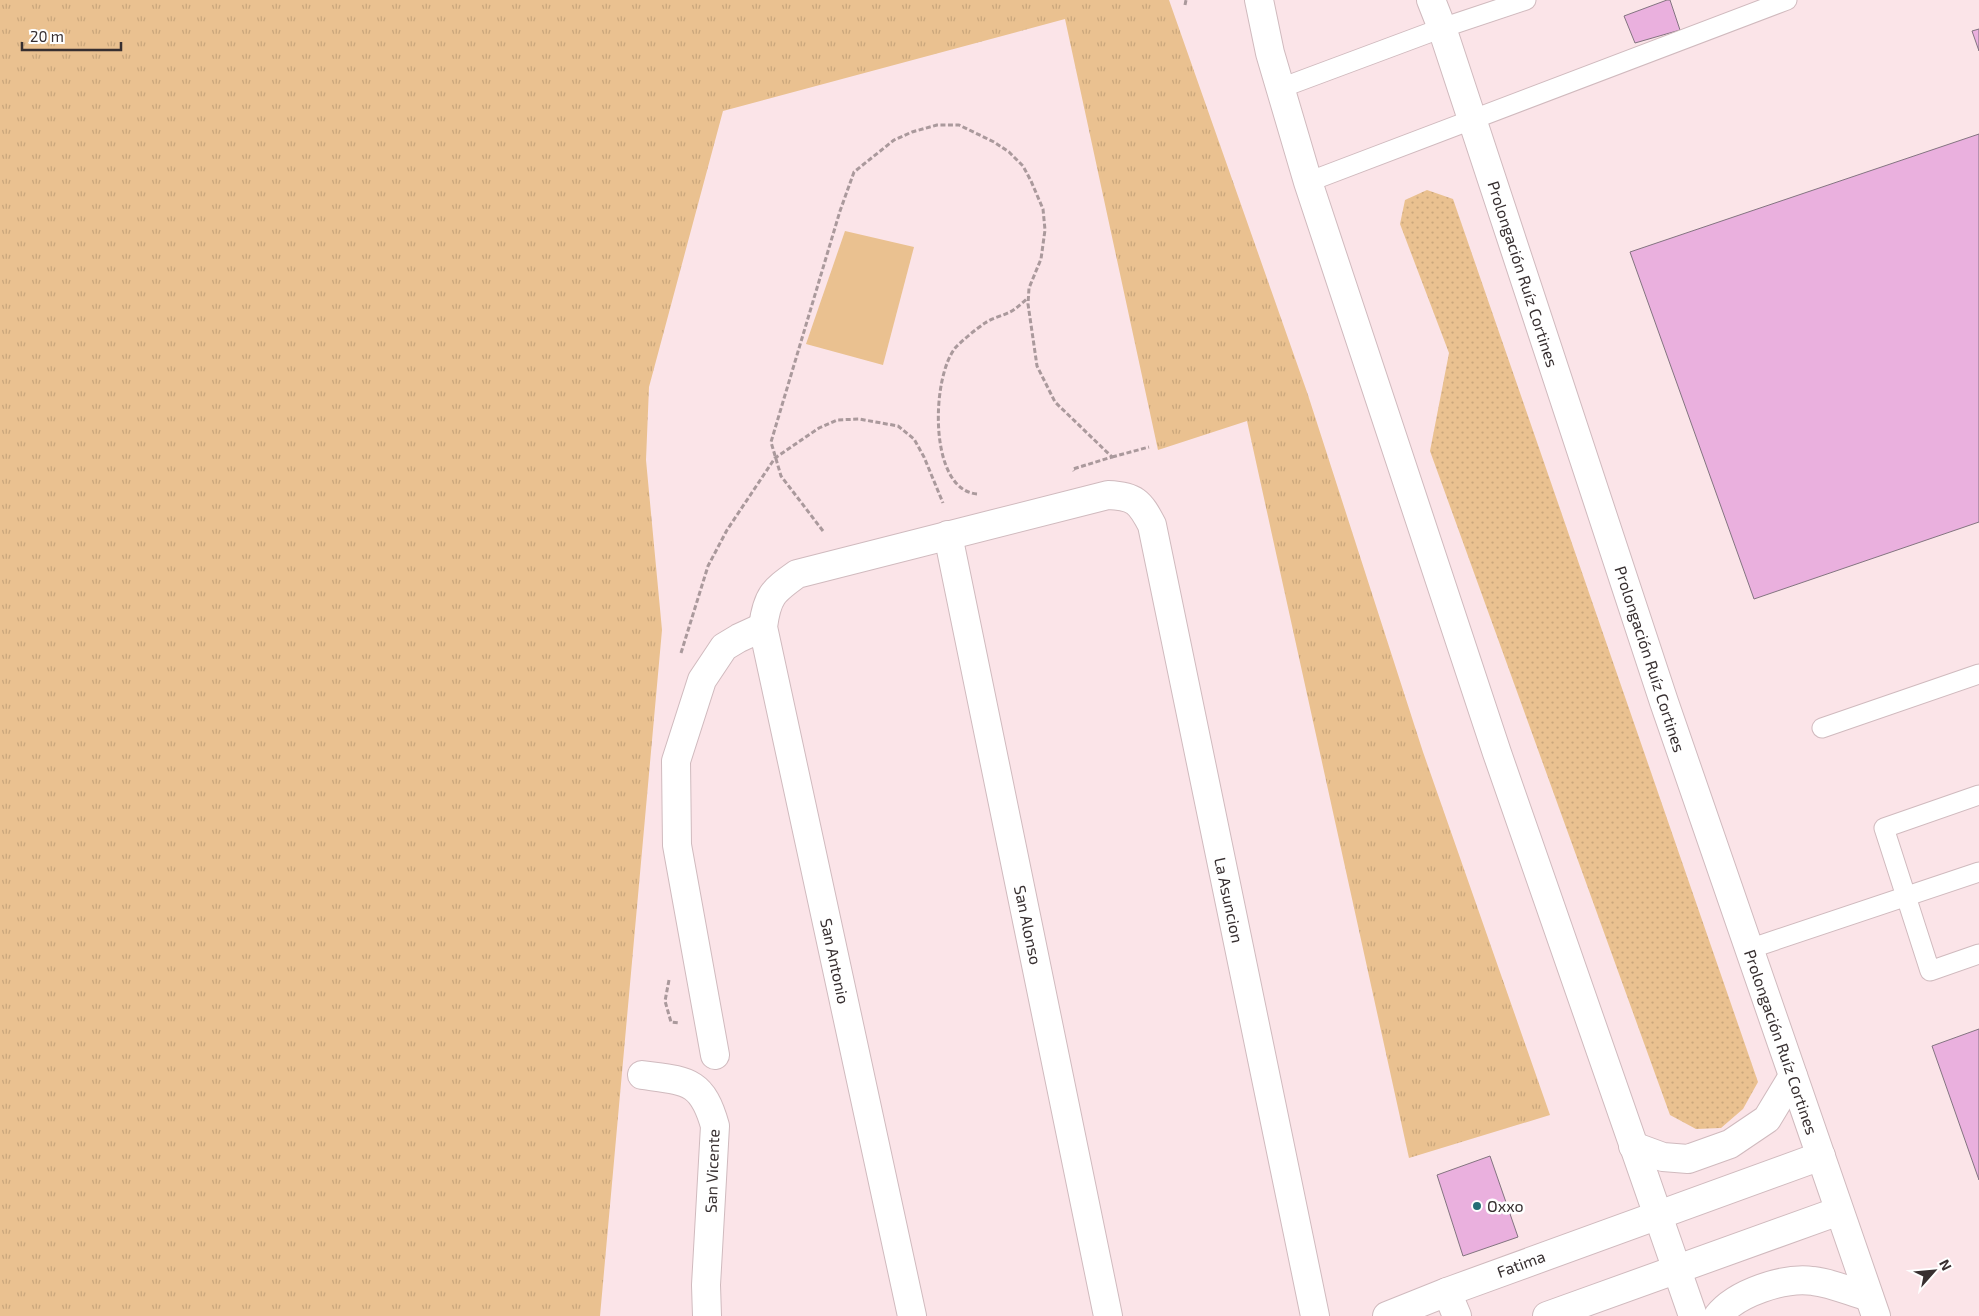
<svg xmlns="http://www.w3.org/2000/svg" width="1979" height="1316" font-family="'Exo 2',sans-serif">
	<defs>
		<pattern id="grass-tufts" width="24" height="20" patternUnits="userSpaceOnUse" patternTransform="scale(1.25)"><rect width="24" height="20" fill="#eac190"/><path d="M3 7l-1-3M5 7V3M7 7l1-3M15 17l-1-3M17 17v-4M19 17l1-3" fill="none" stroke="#c9a67c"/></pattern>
		<pattern id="park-dots" width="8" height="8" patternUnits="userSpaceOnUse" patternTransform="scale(1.25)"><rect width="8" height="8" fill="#eac190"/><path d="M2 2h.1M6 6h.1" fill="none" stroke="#c9a67c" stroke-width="1.8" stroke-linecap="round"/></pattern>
	</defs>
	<rect width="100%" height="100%" fill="#fbe4e8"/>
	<path fill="url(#grass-tufts)" d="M0,0H1169L1308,395L1423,752L1550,1115L1409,1158L1247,421L1158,450L1065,19L723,111L649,387L646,460L662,630L600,1316H0Z"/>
	<path fill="url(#park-dots)" d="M1427,190L1453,199L1758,1082L1743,1109L1721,1128L1696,1129L1670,1115L1430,451L1449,353L1400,224L1405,200Z"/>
	<path fill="#eac190" d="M845,231L914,247L883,365L806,344Z"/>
	<g fill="#eab0de" stroke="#837480">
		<path d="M1667,0H1670L1680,30L1635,43L1624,16Z"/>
		<path d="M1979,29V51L1972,31Z"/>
		<path d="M1979,134V522L1754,599L1630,252Z"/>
		<path d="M1979,1029V1180L1932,1046Z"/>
		<path d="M1490,1156L1518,1237L1463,1256L1437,1175Z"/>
	</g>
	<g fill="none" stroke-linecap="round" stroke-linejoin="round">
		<defs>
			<g id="lane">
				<path d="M1281,88L1442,28L1526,0"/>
				<path d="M1308,182L1787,0"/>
				<path d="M1822,728L1979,674"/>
				<path d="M1979,795L1884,828L1930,971L1979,954"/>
				<path d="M1749,949L1979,872"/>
			</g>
			<g id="street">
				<path d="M948,535L1108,1316"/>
				<path d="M715,1055L677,845L676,761L702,680L724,647L739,638L763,627"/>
				<path d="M642,1075C686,1081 702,1079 715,1126L706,1285L707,1316"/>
				<path d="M1447,1292L1457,1316"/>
				<path d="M912,1316L763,627C767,596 773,591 797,574L1108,495C1135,496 1140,502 1152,525L1315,1316"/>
				<path d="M1387,1316L1447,1292L1821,1156"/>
				<path d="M1547,1316L1839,1211"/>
			</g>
			<g id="secondary">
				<path d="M1259,0L1270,53L1308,182L1497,753L1693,1316"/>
				<path d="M1431,0L1442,28L1664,702L1876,1316"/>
				<path d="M1633,1146L1663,1157L1688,1159L1730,1144L1767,1119L1793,1076"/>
				<path d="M1718,1316C1736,1293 1784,1277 1813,1281C1832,1283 1851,1292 1869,1297"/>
			</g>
		</defs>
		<use href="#lane" stroke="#d0babe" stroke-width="21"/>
		<use href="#street" stroke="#d0babe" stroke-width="30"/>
		<use href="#secondary" stroke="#d0babe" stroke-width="30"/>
		<g stroke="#aa999c" stroke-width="3" stroke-dasharray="5 2.5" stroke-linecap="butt">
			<path d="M1185,5L1186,0"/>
			<path d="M1112,457L1149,447"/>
			<path d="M977,494C928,490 931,376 956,347C964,339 976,329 985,323C992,318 1002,316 1010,312C1016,309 1022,303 1028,298"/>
			<path d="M823,531L781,476L771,442L840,211L854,172L894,140L912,132L937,125H959L994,142L1009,152L1023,166L1031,181L1043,209L1045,230L1041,259L1029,288L1028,304L1037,366L1055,402L1112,457L1073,469L1074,471"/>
			<path d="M681,653L708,566L727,530L775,458L819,428L837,420L859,419L898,426L914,439L924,457L943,503"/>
			<path d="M669,980L665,1001L671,1022L679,1023"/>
		</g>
		<use href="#lane" stroke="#fff" stroke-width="19"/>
		<use href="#street" stroke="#fff" stroke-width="28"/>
		<use href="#secondary" stroke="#fff" stroke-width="28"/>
	</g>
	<circle fill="#246e76" stroke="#fff" stroke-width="2" cx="1477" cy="1206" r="5"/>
	<g text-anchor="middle" stroke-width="5" stroke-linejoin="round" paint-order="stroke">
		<g font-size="16" fill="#372f30" stroke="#fff">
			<text transform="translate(1523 274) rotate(72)" y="6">Prolongación Ruíz Cortines</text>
			<text transform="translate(1650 659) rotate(72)" y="6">Prolongación Ruíz Cortines</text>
			<text transform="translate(1229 900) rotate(78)" y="6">La Asuncion</text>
			<text transform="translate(1028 925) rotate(78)" y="6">San Alonso</text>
			<text transform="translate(835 961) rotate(78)" y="6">San Antonio</text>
			<text transform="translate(1781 1042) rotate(71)" y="6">Prolongación Ruíz Cortines</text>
			<text transform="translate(712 1171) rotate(-88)" y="6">San Vicente</text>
			<text transform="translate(1521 1264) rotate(-20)" y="6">Fatima</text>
		</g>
		<g font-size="16" fill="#372f30" stroke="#fff" text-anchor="start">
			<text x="1487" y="1212">Oxxo</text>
		</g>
	</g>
	<g transform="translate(1934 1271) rotate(63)" stroke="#ffffff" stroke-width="4" paint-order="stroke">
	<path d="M0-4L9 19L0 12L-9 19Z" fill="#372f30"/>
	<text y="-8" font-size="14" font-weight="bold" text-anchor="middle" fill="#372f30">N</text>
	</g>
	<path d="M22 42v8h99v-8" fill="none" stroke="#372f30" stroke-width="2.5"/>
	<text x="30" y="42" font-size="15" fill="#372f30" stroke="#ffffff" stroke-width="4" paint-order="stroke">20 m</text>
</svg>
